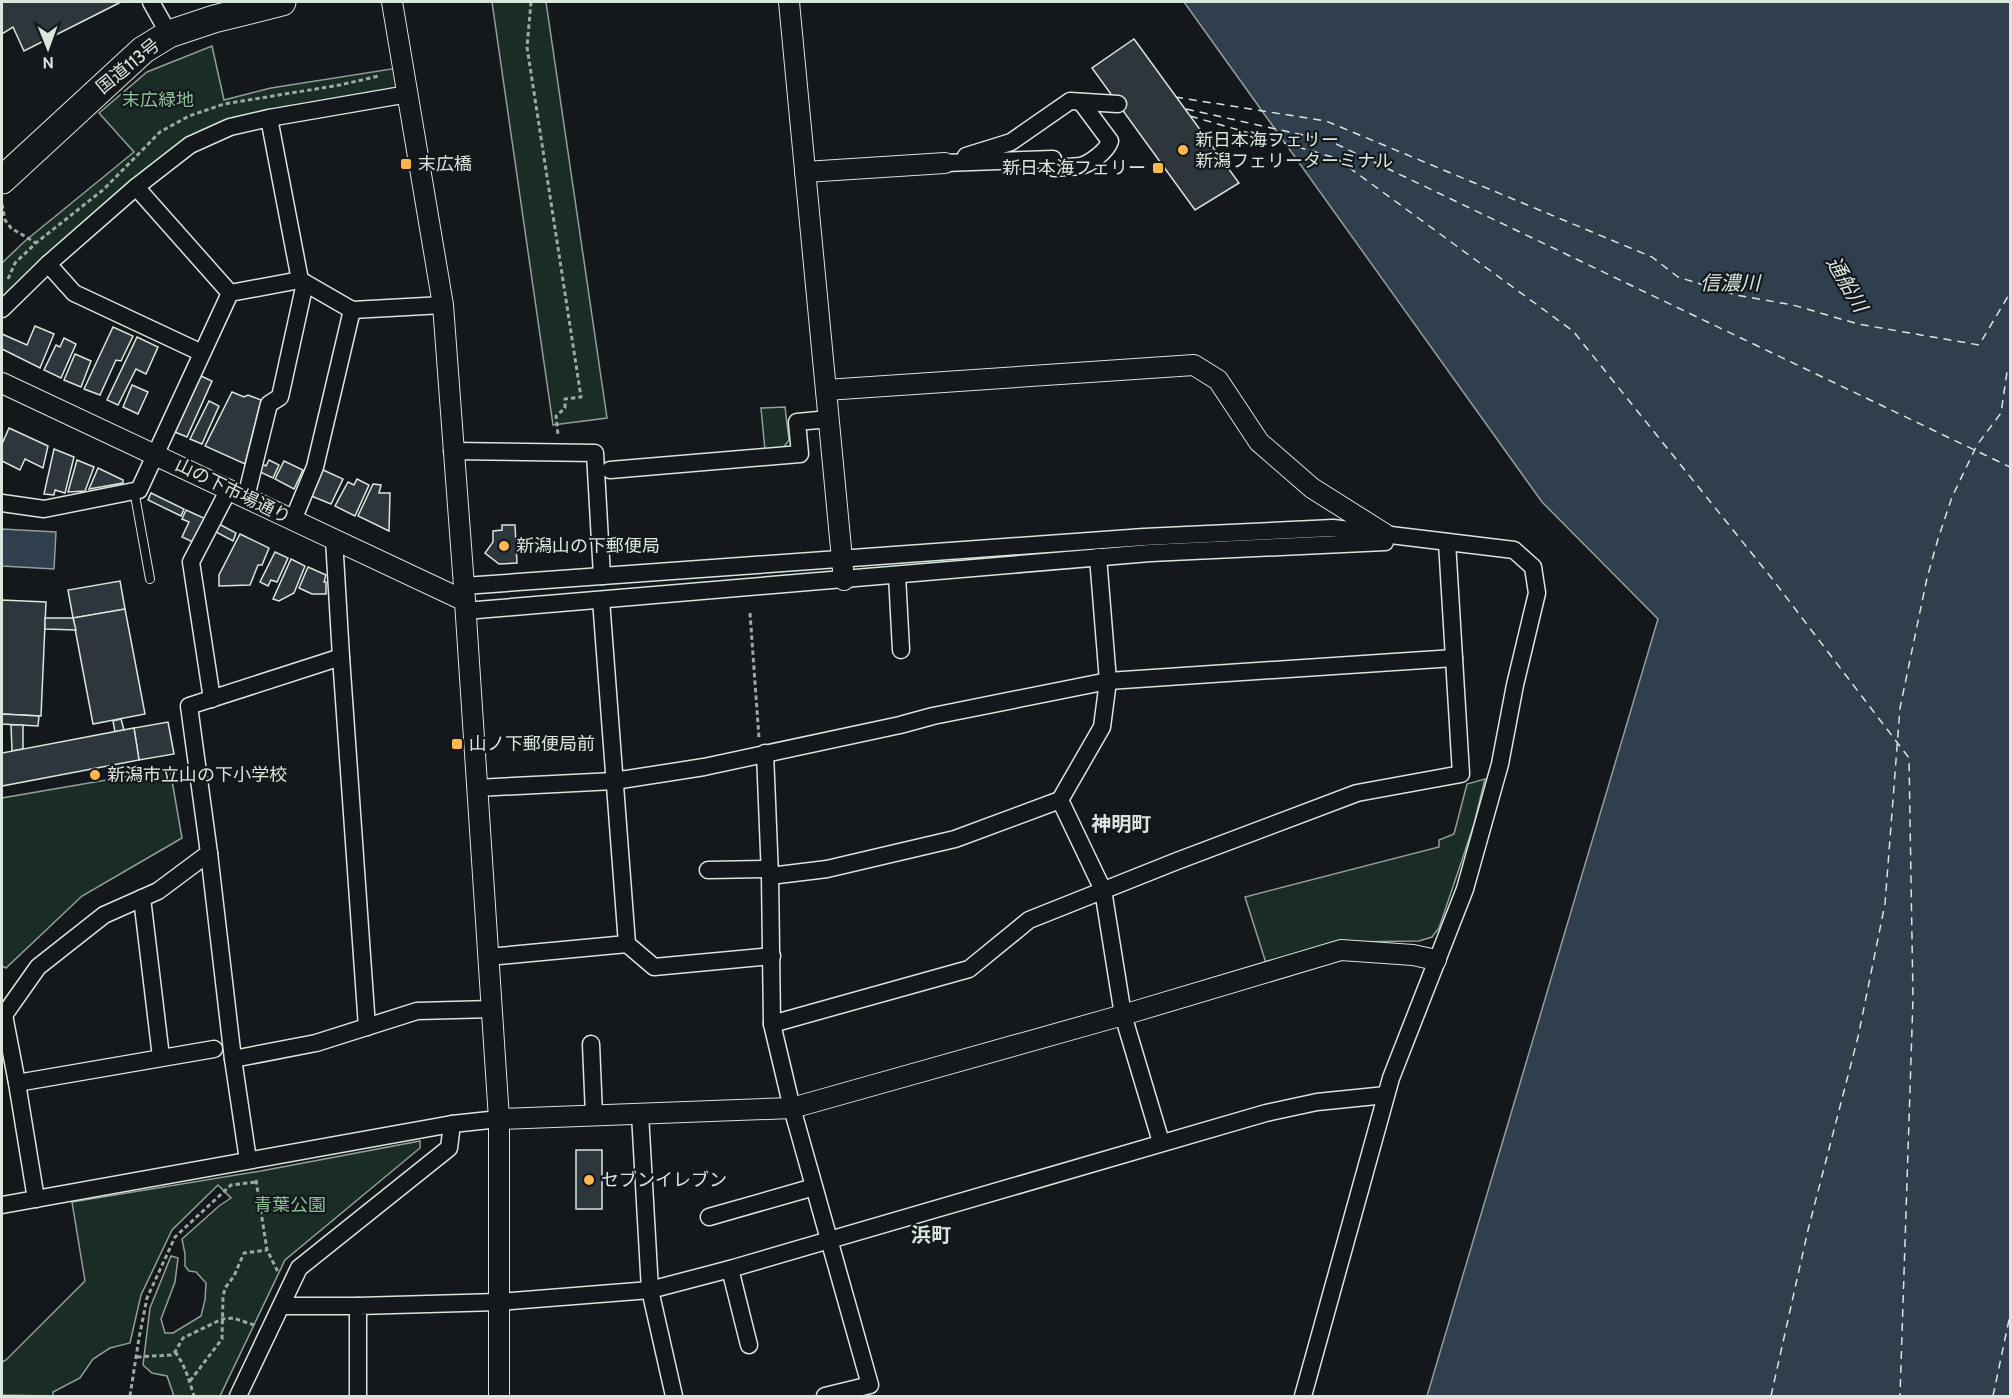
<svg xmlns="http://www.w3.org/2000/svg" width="2012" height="1398" font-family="Cabin,'Noto Sans JP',sans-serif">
	<rect width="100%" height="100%" fill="#14181c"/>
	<g fill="#1a2d24" stroke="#939e99" stroke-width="1.5">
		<path d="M492,2H546L607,418L553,425Z"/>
		<path d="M212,46L224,100L271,88L404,67L408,94L269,118L190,145L2,309V263L25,241L134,152L99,113L147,72Z"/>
		<path d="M785,407L789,440L783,448L765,450L761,408Z"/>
		<path d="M170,769L182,838L82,896L6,968L2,966V798Z"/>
		<path d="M1485,779L1474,824L1459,869L1439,928L1432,937L1419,941L1343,942L1266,963L1245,897L1439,847V840L1454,834L1467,784Z"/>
		<path d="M420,1141V1148L285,1260L220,1396H174L167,1376L152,1373L143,1365L150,1308L171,1256L178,1258L175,1282L161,1319L165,1333H173L201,1316L205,1300L206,1283L196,1272L189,1271L185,1266V1254L182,1239L219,1206L231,1198L218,1185L172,1230L141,1295L130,1343L110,1348L93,1359L80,1378L53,1392V1396L2,1395V1362L6,1360L85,1281L72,1202L261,1171Z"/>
	</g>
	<g fill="#2f3f4d" stroke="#939e99" stroke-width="1.5">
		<path d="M1184,2H2010V1396H1427L1658,619L1542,502Z"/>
		<path d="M2,529L56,532L54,569L2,566Z"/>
	</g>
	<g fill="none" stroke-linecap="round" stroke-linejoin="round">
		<g stroke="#d8e6dc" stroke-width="1.5" stroke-dasharray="8 6" stroke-linecap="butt">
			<path d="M1175,97L1326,121L1652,257L1678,277L1736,295L1793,305L1858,324L1979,345L2010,293"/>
			<path d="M1186,109L1330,141L2010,467"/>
			<path d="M1190,116L1336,158L1573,331L1770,576L1909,758L1913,998L1900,1396"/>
			<path d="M1771,1396L1808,1230L1858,1037L1885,904L1900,708L1927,578L1938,539L1952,497L1977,445L2001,413L2007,372L2010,370"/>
			<path d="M1993,1396L2010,1315"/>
		</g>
	</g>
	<g fill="#2c363c" stroke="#d8e6dc" stroke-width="1.5">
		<path d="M2,2H121L24,51L13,27L2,34Z"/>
		<path d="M1134,39L1239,183L1195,210L1092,68Z"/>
		<path d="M35,326L54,334L40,368L2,349V334L27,345Z"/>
		<path d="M113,327L133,336L121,361L116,360L100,395L84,389Z"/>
		<path d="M137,337L158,347L146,374L136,369L118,405L107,400Z"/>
		<path d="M64,338L76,344L61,378L44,370L56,345L60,347Z"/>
		<path d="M75,354L91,361L81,387L64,380Z"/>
		<path d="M201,376L212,381L187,437L175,432Z"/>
		<path d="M132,385L148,392L138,414L123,407Z"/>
		<path d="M232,392L244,397L248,395L261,400L245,464L205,446Z"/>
		<path d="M209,401L219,406L202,444L190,439Z"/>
		<path d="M9,428L48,446L43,468L25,459L20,470L2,461V444Z"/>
		<path d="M54,449L74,457L65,493L55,490L54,495L44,494Z"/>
		<path d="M77,460L94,467L85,491L68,492Z"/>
		<path d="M269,460L279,465L273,478L258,471L262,464L266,466Z"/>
		<path d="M284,461L303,470L294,489L275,479Z"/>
		<path d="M98,468L123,480V483L89,489Z"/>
		<path d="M321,469L343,479L331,504L309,495Z"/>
		<path d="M357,479L369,485L355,516L335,506L348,482L354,485Z"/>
		<path d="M373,484L381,485L379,493H390L389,531L358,516Z"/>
		<path d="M151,493L184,509L181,516L148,500Z"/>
		<path d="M186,510L206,519L195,543L182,537L189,522L182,519Z"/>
		<path d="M219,524L236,533L233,541L216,532Z"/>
		<path d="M502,525H515L517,563L499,564L485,553L493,542V531L502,530Z"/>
		<path d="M240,534L269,548L262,565H258L250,585L219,586V575Z"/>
		<path d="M275,552L288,558L277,582L271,580L268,586L260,582Z"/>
		<path d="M291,559L305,566L294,593L279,601L273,599Z"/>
		<path d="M308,567L326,575L324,582H326V594H312L299,588Z"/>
		<path d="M120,581L125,609L73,618L68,590Z"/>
		<path d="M2,600L46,602L41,716L2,714Z"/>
		<path d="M125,609L145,714L93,724L73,618Z"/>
		<path d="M45,618H73L76,630L45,629Z"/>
		<path d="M2,714L39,716L38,726L2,724Z"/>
		<path d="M121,719L124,730L115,732L113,721Z"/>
		<path d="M168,722L174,754L139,760L134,728Z"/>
		<path d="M11,725H23V749L12,751Z"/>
		<path d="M134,728L139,760L2,786V753Z"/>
		<rect x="576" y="1150" width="26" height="59"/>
	</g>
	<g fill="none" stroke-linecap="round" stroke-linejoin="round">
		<defs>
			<path id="service" d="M134,490L150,579"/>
			<g id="minor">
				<path d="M151,2L169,34"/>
				<path d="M269,118L300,280"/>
				<path d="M966,156L1011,142L1070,101L1118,104"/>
				<path d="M945,163L1053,159L1054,168C1063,167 1071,167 1080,166C1090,164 1107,151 1110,141L1081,102"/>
				<path d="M136,187L230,293"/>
				<path d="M48,264L74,293L202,353"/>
				<path d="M2,309L48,264L136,187L190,145L230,127L269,118L408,94"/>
				<path d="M452,451L595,453L602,576"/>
				<path d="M610,470L800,454L797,422L829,419"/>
				<path d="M246,497L269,404L280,397L305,283"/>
				<path d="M2,503L44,509L139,490L230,293L300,280L352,310L443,305"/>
				<path d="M293,520L315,467L352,310"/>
				<path d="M897,575L901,650"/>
				<path d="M464,586L1144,537L1333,528L1514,550L1533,567L1537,593L1515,685L1500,764L1465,889L1391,1078L1303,1396"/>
				<path d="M601,600L627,944"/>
				<path d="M465,611L1150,553L1385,542"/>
				<path d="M341,657L367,1027"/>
				<path d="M212,699L191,562L229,489"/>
				<path d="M765,753L770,876L772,1024L792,1108L870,1385L825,1396"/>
				<path d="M476,788L614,781L704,767L900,725L933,716L1108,681L1454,658"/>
				<path d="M1060,800L1103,890L1123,1015L1161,1142"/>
				<path d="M209,853L233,1059L248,1160"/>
				<path d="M708,870L769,869"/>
				<path d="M770,876L827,869L955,839L1060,800L1102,727L1108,681L1098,557"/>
				<path d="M142,898L161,1057"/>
				<path d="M488,957L627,944L654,967L772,956"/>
				<path d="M4,1015L17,1083L36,1199"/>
				<path d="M2,1018L38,967L104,915L158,891L209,853L189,706L341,657L334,539"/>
				<path d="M772,1024L969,969L1029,920L1177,861L1357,793L1461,774L1447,542"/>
				<path d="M591,1044L594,1115"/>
				<path d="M233,1059L316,1043L417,1011L492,1009"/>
				<path d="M17,1083L214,1049"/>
				<path d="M640,1114L650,1290L674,1396"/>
				<path d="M2,1205L452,1124L499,1119"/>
				<path d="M709,1217L814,1187"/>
				<path d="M730,1269L749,1345"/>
				<path d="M282,1306H358"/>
				<path d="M238,1396L299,1268L449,1148L452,1124"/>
				<path d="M358,1396V1306L498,1302L650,1290L730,1269L1266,1113L1317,1102L1386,1095"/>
			</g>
			<g id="tertiary">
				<path d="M392,2L443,305L464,586L499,1119V1396"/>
				<path d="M789,2L844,580"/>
				<path d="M805,172L945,163"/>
				<path d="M2,383L465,601"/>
				<path d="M826,390L1194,365L1218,380L1259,442L1312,488L1385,534"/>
				<path d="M499,1119L792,1108L1123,1015L1341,950L1413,955L1436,960"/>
			</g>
			<path id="trunk" d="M2,180L143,50L169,34L214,19L282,2"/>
		</defs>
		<use href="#service" stroke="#d8e6dc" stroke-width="10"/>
		<use href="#minor" stroke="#d8e6dc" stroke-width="19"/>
		<use href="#tertiary" stroke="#d8e6dc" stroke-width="22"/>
		<use href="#trunk" stroke="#d8e6dc" stroke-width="29"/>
		<g stroke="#9da8a2" stroke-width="3" stroke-dasharray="4.5 3" stroke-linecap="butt">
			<path d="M531,2L527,47L581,397L565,399V408L556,416L558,435"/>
			<path d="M2,204L5,220L11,228L36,243"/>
			<path d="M8,279L15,263L36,243L104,189L160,132L189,116L224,104L340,85L379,76"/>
			<path d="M750,613L759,738"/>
			<path d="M256,1180L267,1250L278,1272"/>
			<path d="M175,1352C185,1365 189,1380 194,1396"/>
			<path d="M137,1357L171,1355L175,1352L183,1338L222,1319L233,1318L254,1325"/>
			<path d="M190,1381L222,1339L223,1297L225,1288L234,1276L244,1253L267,1250"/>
			<path d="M130,1396L139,1338L147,1298L175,1237L231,1185L256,1182"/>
		</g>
		<use href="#service" stroke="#14181c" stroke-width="8"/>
		<use href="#minor" stroke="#14181c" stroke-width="16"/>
		<use href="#tertiary" stroke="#14181c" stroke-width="20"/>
		<use href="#trunk" stroke="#14181c" stroke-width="27"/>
	</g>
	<g fill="#ffb74d" stroke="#14181c" stroke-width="2">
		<circle cx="1183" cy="150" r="6"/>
		<rect x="400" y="158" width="12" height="12" rx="3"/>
		<rect x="1152" y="162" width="12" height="12" rx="3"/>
		<circle cx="504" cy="546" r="6"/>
		<rect x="451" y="738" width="12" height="12" rx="3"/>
		<circle cx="95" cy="775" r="6"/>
		<circle cx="589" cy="1180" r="6"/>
	</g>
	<g text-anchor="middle" stroke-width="4.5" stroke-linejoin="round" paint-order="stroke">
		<g font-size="18" fill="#d8e6dc" stroke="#14181c">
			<text transform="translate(128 66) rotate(-39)" y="6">国道113号</text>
			<text transform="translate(233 491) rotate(26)" y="6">山の下市場通り</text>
		</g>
		<g font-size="18" fill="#8ac095" stroke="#14181c">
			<text x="158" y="106">末広緑地</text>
			<text x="290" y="1211">青葉公園</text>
		</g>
		<g font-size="18" fill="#d8e6dc" stroke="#14181c" text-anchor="start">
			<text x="1195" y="146">新日本海フェリー<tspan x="1195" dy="21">新潟フェリーターミナル</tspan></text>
			<text x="418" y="170">末広橋</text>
			<text x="1146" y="174" text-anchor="end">新日本海フェリー</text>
			<text x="516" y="552">新潟山の下郵便局</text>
			<text x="469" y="750">山ノ下郵便局前</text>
			<text x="107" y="781">新潟市立山の下小学校</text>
			<text x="601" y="1186">セブンイレブン</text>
		</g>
		<g font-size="20" font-style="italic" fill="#d8e6dc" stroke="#14181c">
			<text x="1730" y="290">信濃川</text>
			<text transform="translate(1847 284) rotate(60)" y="7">通船川</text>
		</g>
		<g font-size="20" font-weight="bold" fill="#d8e6dc" stroke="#14181c">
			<text x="1121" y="831">神明町</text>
			<text x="931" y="1242">浜町</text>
		</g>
	</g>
	<rect width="2012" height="1398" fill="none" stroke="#d8e6dc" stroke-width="6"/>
	<g transform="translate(48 48) rotate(179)" stroke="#14181c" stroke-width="4.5" paint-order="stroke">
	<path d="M0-4.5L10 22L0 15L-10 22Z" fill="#d8e6dc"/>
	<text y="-9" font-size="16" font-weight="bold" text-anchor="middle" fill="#d8e6dc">N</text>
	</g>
</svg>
